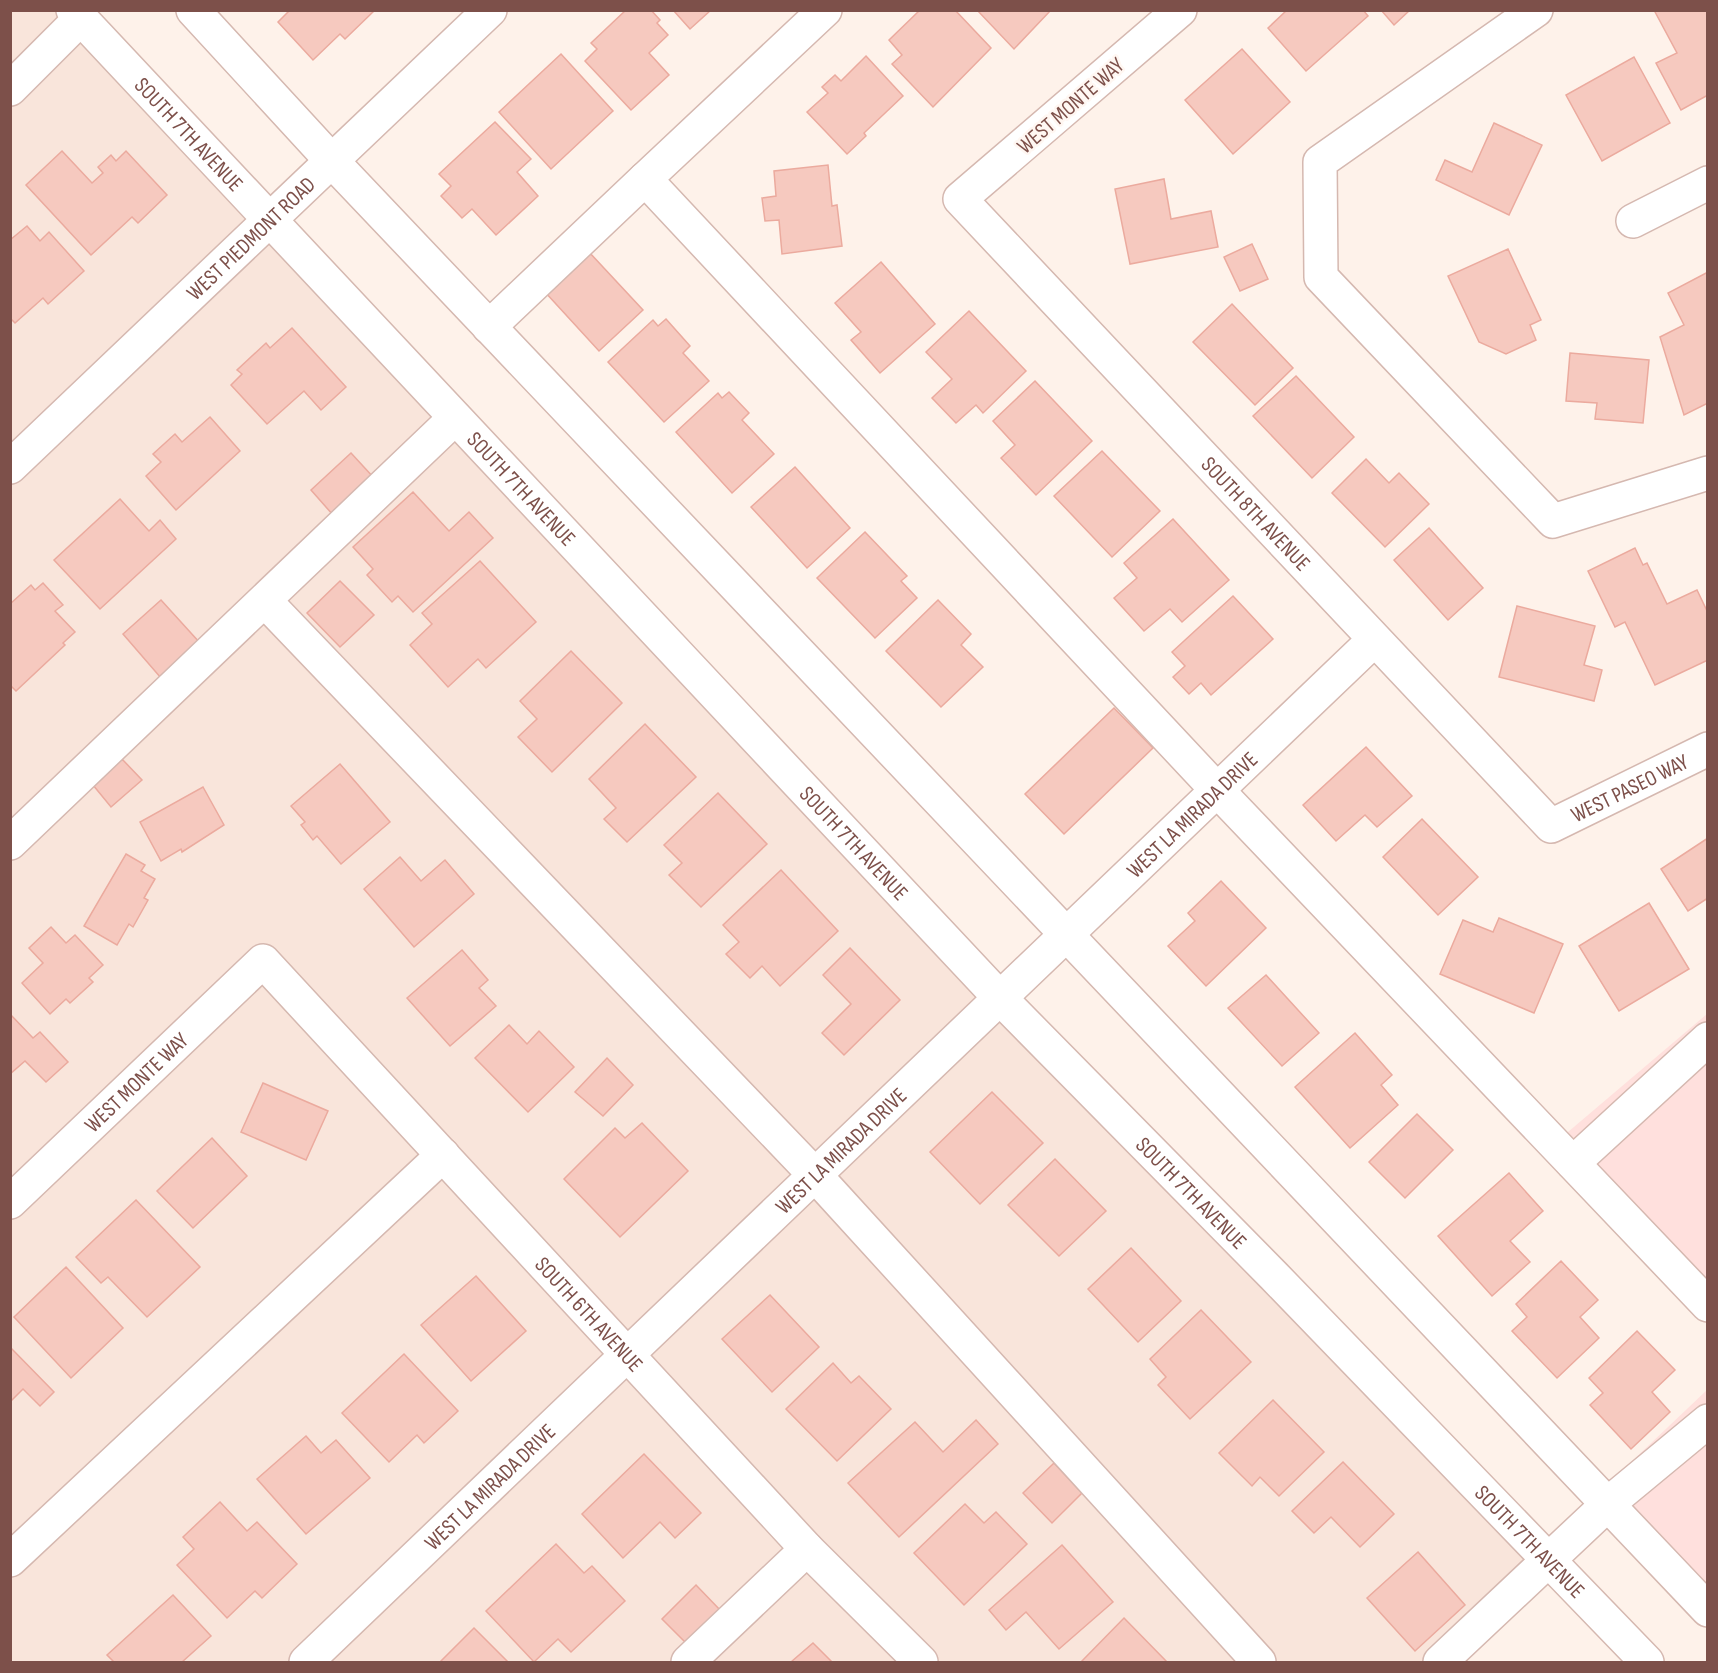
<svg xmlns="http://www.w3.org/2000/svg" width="1718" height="1673" font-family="'Sofia Sans Condensed',sans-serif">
	<rect width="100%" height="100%" fill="#fef2ea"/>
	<path fill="#f9e5db" d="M73,10L1548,1560L1440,1662H11L10,11Z"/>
	<g fill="#ffe0dd">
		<path d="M1707,1014V1324L1548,1149Z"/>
		<path d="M1707,1390V1587L1608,1484Z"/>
	</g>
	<g fill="#f6c9bf" stroke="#ebaa9e" stroke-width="1.5">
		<path d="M290,10H375L345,39L340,34L313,60L278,22Z"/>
		<path d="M626,10H651L660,20L657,23L668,35L649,53L669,75L631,110L585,61L597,49L591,43Z"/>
		<path d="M673,10H711L690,29Z"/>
		<path d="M920,10H955L991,48L933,107L892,64L902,55L889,40Z"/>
		<path d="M977,10H1051L1014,49Z"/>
		<path d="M1287,10H1363L1368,16L1306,71L1268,28Z"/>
		<path d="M1381,10H1410L1394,25Z"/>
		<path d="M1654,10H1708V95L1681,110L1656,63L1677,53Z"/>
		<path d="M1242,49L1290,102L1233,154L1185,100Z"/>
		<path d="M561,54L613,111L551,169L499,112Z"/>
		<path d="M866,56L903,96L864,133L866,136L847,154L807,112L828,93L822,87L835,75L841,81Z"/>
		<path d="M1634,57L1670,123L1602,161L1566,95Z"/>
		<path d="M495,122L531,159L517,172L538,196L496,235L472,209L462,218L441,196L451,186L439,174Z"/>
		<path d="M1494,123L1542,145L1509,215L1436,180L1445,160L1472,172Z"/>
		<path d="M62,151L92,183L103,173L98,167L111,155L116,161L126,151L167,195L138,223L132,217L91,255L26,185Z"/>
		<path d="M828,165L832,206L837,205L842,246L782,254L779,220L765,221L762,198L776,196L774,171Z"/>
		<path d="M1164,179L1171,219L1211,211L1218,247L1130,264L1115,189Z"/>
		<path d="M27,226L40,241L49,232L84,271L48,304L43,298L15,323L10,318V240Z"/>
		<path d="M1252,244L1268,279L1240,291L1224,257Z"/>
		<path d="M1508,249L1541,320L1530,325L1536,340L1506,354L1479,342L1448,276Z"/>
		<path d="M589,252L643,310L599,351L545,292Z"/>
		<path d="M881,262L935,324L880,373L851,340L861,332L835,303Z"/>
		<path d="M1708,272V403L1684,415L1660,337L1684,325L1668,293Z"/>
		<path d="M1232,304L1293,368L1255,405L1193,342Z"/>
		<path d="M969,311L1026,371L983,413L976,405L956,423L932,398L952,379L926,352Z"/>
		<path d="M666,319L690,346L683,353L709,381L664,422L608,362L653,320L658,326Z"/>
		<path d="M292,328L346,387L321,410L304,391L267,424L231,385L242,374L237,370L266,343L270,348Z"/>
		<path d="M1570,353L1649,360L1643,423L1595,419L1597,403L1566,401Z"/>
		<path d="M1296,376L1354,437L1312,478L1253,416Z"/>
		<path d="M1035,381L1092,441L1036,495L1001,458L1015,445L993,421Z"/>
		<path d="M729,392L749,413L742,420L774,454L732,493L676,432L718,393L722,398Z"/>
		<path d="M210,417L240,451L176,510L146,476L161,462L153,454L175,434L182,442Z"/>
		<path d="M1102,451L1160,511L1112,557L1054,496Z"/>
		<path d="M351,453L374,478L333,515L311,490Z"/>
		<path d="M1366,459L1389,483L1399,473L1429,504L1385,547L1332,493Z"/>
		<path d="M795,467L850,528L807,568L751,507Z"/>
		<path d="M413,492L449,531L469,512L493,538L413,612L398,596L392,602L367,575L373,569L353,547Z"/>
		<path d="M120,499L149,531L160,520L176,539L100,609L54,560Z"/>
		<path d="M1173,519L1229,580L1182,622L1170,609L1144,631L1114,598L1137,578L1124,563Z"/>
		<path d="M1429,528L1483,588L1448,620L1394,560Z"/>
		<path d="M865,532L907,576L901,581L917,598L875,638L817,578Z"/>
		<path d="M1635,548L1643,565L1647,563L1667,604L1697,590L1708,613V660L1655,685L1625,622L1615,627L1588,571Z"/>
		<path d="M480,561L536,622L486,668L478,659L448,687L410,645L432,624L422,613Z"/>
		<path d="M340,581L374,615L340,647L307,613Z"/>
		<path d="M43,583L63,605L55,611L75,632L63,643L65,645L16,691L10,685V604L31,585L35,590Z"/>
		<path d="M1233,596L1273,639L1211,695L1201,683L1189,694L1173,677L1185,666L1172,652Z"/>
		<path d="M161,600L200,643L161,678L123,634Z"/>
		<path d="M938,600L971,634L961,645L983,667L941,707L886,651Z"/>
		<path d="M1517,606L1595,626L1584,665L1602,670L1594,701L1499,677Z"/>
		<path d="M571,651L622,703L552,772L518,737L537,719L520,701Z"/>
		<path d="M1114,708L1153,748L1064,834L1025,794Z"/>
		<path d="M645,724L696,777L627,842L604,819L616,808L589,779Z"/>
		<path d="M1366,747L1412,796L1377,827L1365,815L1336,841L1303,805Z"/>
		<path d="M122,759L142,780L111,807L93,785Z"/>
		<path d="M340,764L390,822L341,864L317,836L313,840L301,825L305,822L291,806Z"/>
		<path d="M203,787L224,825L182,852L181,849L161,861L140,822Z"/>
		<path d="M718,793L767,844L701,907L669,875L682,863L664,845Z"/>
		<path d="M1422,819L1478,877L1438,915L1383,857Z"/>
		<path d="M1708,838V898L1688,911L1661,869Z"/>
		<path d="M126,854L145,865L141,871L155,879L144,898L148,900L133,927L129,924L117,945L84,926Z"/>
		<path d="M400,857L421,881L445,860L474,894L414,947L364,889Z"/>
		<path d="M781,870L838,931L780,986L762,966L750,978L726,954L739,942L723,925Z"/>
		<path d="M1221,881L1266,928L1206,986L1168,946L1195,921L1188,913Z"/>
		<path d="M1649,903L1689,969L1619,1011L1579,946Z"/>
		<path d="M1499,918L1563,944L1534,1013L1440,974L1463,920L1493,932Z"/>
		<path d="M51,927L66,943L75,935L103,965L89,978L93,982L70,1003L66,999L50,1014L22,983L43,963L29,948Z"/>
		<path d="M850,948L900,1000L844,1055L822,1033L851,1004L823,975Z"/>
		<path d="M462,950L488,980L479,988L496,1006L450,1046L407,998Z"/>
		<path d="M1266,975L1319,1033L1282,1066L1228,1008Z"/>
		<path d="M10,1014L33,1038L40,1032L68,1062L46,1082L25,1061L10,1074Z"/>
		<path d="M509,1025L527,1044L539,1031L574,1067L528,1112L475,1058Z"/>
		<path d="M1355,1033L1392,1075L1381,1085L1398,1105L1350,1148L1295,1087Z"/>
		<path d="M607,1058L633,1085L603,1116L575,1092Z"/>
		<path d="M263,1083L328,1111L306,1160L241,1132Z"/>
		<path d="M992,1092L1043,1143L980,1204L930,1152Z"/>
		<path d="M1417,1114L1453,1150L1405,1198L1369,1162Z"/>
		<path d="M642,1123L688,1171L620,1237L564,1179L615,1128L625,1138Z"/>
		<path d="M212,1138L247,1176L193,1228L157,1191Z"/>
		<path d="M1055,1159L1106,1211L1059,1256L1008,1205Z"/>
		<path d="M1509,1173L1543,1211L1510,1241L1530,1262L1492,1296L1438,1236Z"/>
		<path d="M136,1200L200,1267L147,1317L108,1277L101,1283L76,1257Z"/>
		<path d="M1131,1248L1181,1301L1138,1342L1088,1289Z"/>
		<path d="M1561,1261L1598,1300L1580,1317L1599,1338L1557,1378L1512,1331L1527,1317L1516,1304Z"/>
		<path d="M66,1267L123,1328L71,1378L14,1317Z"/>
		<path d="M476,1276L526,1331L471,1381L421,1325Z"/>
		<path d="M770,1295L819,1347L772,1392L722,1339Z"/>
		<path d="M1201,1310L1251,1362L1190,1419L1158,1385L1166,1377L1150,1359Z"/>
		<path d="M1637,1331L1675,1370L1652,1392L1670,1412L1631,1449L1590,1405L1603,1393L1589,1378Z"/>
		<path d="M10,1347L54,1392L40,1406L23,1389L10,1402Z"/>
		<path d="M404,1354L458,1411L424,1443L417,1435L389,1462L342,1413Z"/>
		<path d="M833,1363L851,1383L859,1376L891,1409L837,1461L786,1409Z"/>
		<path d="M1273,1400L1324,1452L1279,1496L1260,1477L1252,1486L1219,1453Z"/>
		<path d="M976,1420L998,1444L899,1537L848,1483L915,1422L943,1452Z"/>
		<path d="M306,1436L321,1453L336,1440L370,1478L306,1534L257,1479Z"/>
		<path d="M644,1454L701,1513L675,1538L660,1522L623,1558L582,1514Z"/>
		<path d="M1343,1462L1394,1514L1360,1547L1331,1517L1314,1533L1292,1511Z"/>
		<path d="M1054,1463L1082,1493L1052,1523L1023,1493Z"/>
		<path d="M220,1502L247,1531L257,1522L297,1564L262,1598L255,1591L227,1618L177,1565L194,1549L183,1537Z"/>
		<path d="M965,1504L984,1523L996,1512L1027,1544L964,1605L914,1553Z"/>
		<path d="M556,1544L584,1573L592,1566L625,1601L571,1652L558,1639L534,1662L486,1611Z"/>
		<path d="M1062,1545L1113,1602L1059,1649L1026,1612L1006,1630L989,1610Z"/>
		<path d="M1418,1552L1465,1605L1415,1651L1367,1598Z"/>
		<path d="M696,1585L721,1611L687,1644L662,1619Z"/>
		<path d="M173,1595L211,1636L182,1662H114L107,1655Z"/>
		<path d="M1124,1618L1167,1662H1081Z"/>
		<path d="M474,1628L508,1662H440Z"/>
		<path d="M813,1643L832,1662H791Z"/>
	</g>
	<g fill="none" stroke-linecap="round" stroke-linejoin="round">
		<defs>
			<g id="minor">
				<path id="s1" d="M73,10L1000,998L1274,1276L1647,1662"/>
				<path d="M193,10L330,159L1708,1610"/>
				<path d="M825,10L645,179L1217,790L1708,1305"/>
				<path id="s2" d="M1180,10L960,199L1551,826L1708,749"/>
				<path d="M1536,10L1320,162L1321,277L1553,521L1708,473"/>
				<path d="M10,89L81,18"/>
				<path d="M1633,221L1708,183"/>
				<path d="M489,327L645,179"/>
				<path id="s3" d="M10,467L490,10"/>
				<path d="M265,601L814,1174L1259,1662"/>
				<path d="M10,843L455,418"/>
				<path d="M1573,1163L1708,1039"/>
				<path id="s4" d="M10,1202L263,961L807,1549L921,1662"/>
				<path d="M10,1560L443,1155"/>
				<path id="s5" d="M306,1662L1374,640"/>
				<path d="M688,1662L807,1549"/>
				<path d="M1440,1662L1609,1503L1708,1421"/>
			</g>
		</defs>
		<use href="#minor" stroke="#d5b8b0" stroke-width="36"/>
		<use href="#minor" stroke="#fff" stroke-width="33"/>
	</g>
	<g text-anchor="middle" stroke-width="5" stroke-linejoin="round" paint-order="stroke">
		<g font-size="22" fill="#7d504a" stroke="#fff7f2">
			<text transform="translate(1070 105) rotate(-41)" y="8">WEST MONTE WAY</text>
			<text dy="8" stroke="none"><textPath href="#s1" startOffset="170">SOUTH 7TH AVENUE</textPath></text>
			<text dy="8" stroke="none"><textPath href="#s3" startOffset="332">WEST PIEDMONT ROAD</textPath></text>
			<text dy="8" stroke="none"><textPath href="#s1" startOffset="656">SOUTH 7TH AVENUE</textPath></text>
			<text dy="8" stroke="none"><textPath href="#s2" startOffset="722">SOUTH 8TH AVENUE</textPath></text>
			<text dy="8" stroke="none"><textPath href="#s2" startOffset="1239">WEST PASEO WAY</textPath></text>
			<text dy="8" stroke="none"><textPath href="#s5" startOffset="1226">WEST LA MIRADA DRIVE</textPath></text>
			<text dy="8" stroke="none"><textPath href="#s1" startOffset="1142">SOUTH 7TH AVENUE</textPath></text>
			<text dy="8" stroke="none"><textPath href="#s4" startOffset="174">WEST MONTE WAY</textPath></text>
			<text dy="8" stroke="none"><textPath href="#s5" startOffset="740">WEST LA MIRADA DRIVE</textPath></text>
			<text dy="8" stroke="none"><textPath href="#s1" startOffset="1628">SOUTH 7TH AVENUE</textPath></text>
			<text dy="8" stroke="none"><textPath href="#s4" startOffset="830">SOUTH 6TH AVENUE</textPath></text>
			<text dy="8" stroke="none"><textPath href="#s5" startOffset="254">WEST LA MIRADA DRIVE</textPath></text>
			<text dy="8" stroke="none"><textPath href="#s1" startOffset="2114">SOUTH 7TH AVENUE</textPath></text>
		</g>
	</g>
	<rect width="1718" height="1673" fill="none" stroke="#7d504a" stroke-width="24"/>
</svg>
